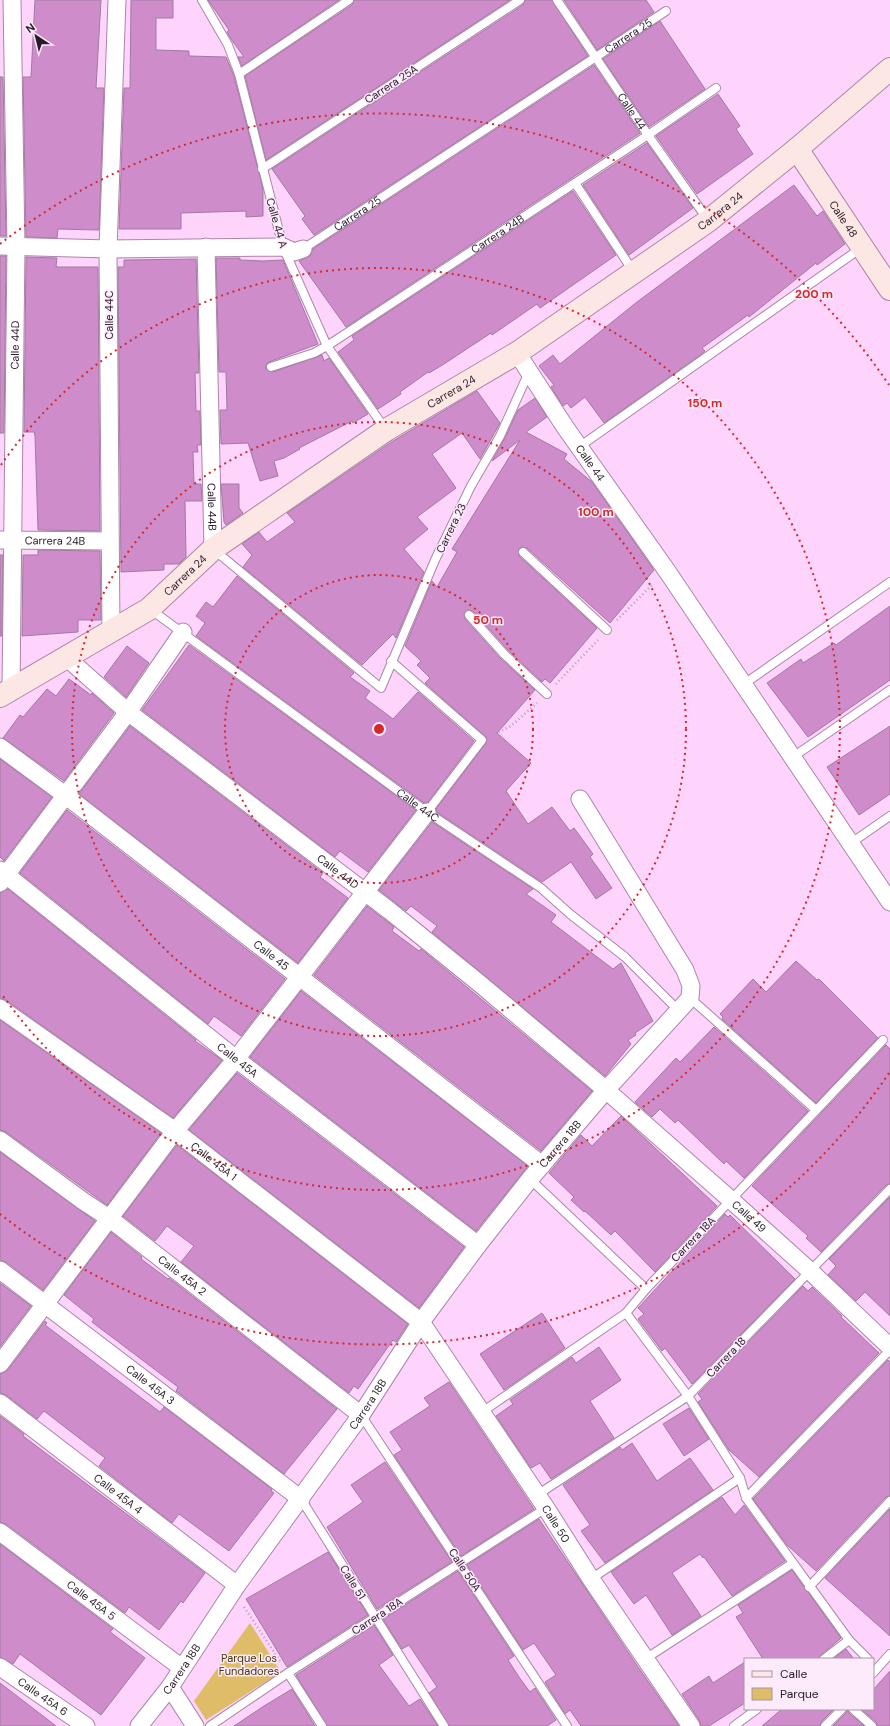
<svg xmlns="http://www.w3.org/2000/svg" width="890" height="1726" font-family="'DM Sans',sans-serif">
	<rect width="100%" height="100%" fill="#ffd4fc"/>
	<path fill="#debc68" d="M250,1623L281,1672L206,1720L194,1701Z"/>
	<g fill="#ce8ccb" stroke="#a17a9f">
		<path d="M35,0H101L96,88H104L99,230L58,229L57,238L26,237L23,77H31Z"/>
		<path d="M131,0H173V18H156V50L189,51V56L226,57L234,76L263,189V216L246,217V211L181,213V229H119L124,88H130Z"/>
		<path d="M208,0H339L242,66L238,57H244L231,39L227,32L229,30Z"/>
		<path d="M354,0H510L266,160L245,76L352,5Z"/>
		<path d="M525,0H552L588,56L314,235L302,219L305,216L272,169L523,5Z"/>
		<path d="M564,0H646L654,12L597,50Z"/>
		<path d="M660,21L705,89L649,127L603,59Z"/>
		<path d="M594,65L640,133L346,327L299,261L310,256L313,249Z"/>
		<path d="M0,77H3L6,236H0Z"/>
		<path d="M718,94L740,126L736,129L753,154L697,194L656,136Z"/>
		<path d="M647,143L693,208L629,255L583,185Z"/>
		<path d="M794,185L817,216L823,211L845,244L817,265L816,263L749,317L748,315L702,348L705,351L699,356L604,423L585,397L571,408L567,403L563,406L551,387L554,385L539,366L553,355L560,364L637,302Z"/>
		<path d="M573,191L616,255L540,308L537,304L492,335L491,333L444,364L429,373L428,372L400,392L401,394L378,409L338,352L354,340L352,336Z"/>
		<path d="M0,256H6L4,433H0Z"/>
		<path d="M26,257L57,258L56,266L58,267H98L100,531L38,530L35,436L34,432H24Z"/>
		<path d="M216,258H240V260L263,261L283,260L318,344L269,362L266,365V369L273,372L322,355L324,361L329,358L368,414L353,423L352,421L299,448L300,449L284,458L274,461L278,476L260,481L248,443L221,444L220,410H227L226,372H219Z"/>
		<path d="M196,259L199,373H195L196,411H200L201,445H197L198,452H193L194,484H201L202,501H185L186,557L179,564H164V570L121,572L118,267H124V260Z"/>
		<path d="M477,391L500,423L480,459L462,433L432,454L456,488L417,517L428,529L404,549L424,572L396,638L393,634L362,665L243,567L252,555L242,544L259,532L267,542L295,522L287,513L393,441Z"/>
		<path d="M535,398L547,417L526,432L567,454L564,459L592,482L654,570L610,623L527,548L522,547L519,549V556L597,628L550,683L545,679L542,682L508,650L473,611L468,610L464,614L465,619L500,658L535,690L497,733L531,763L506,791L528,824L552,807L570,831L574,828L593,854L590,857L612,888L596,899L571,862L542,882L437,812L436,809L486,743L487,738L425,683L430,678L417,665L421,661L405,646L432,581L437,587L457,552L452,549L520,440L492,461L505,438L518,410Z"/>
		<path d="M221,484H239V508L243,513L226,525L224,522Z"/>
		<path d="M38,550L100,551L101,620H78V632L22,636L23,555H38Z"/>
		<path d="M0,555H3L2,636H0Z"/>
		<path d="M237,576L354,673L350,677L370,691L365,698L393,719L418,692L474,741L428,802L424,803L196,636L205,623L196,616L206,602L213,607Z"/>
		<path d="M890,606V680L808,737L767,683L801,659L803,663L834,643L836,645Z"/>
		<path d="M189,645L416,810L368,872L340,851L335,857L142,710Z"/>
		<path d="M127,646L149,663L126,697L104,677Z"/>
		<path d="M69,679L91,695L92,693L114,713L64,781L3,738L20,715L23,717L47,689L56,696Z"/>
		<path d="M130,726L323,873L320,877L348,898L298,963L79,794Z"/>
		<path d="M890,726V794L859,815L827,767Z"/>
		<path d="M0,759L52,797L4,861L0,857Z"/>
		<path d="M67,810L285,979L241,1036L214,1016L208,1024L20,873Z"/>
		<path d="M432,822L533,889L526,894L556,915L551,922L613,969L621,963L653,1021L635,1033L636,1035L628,1040L631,1044L605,1076L432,932L437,926L411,906L406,911L379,890Z"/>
		<path d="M8,889L196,1040L195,1041L222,1060L173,1118L6,1000L0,998V893Z"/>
		<path d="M367,906L394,927L392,931L419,951L421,949L592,1091L541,1151L314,975Z"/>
		<path d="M796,961L817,980L819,979L878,1038L816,1103L722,1019L723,1017L720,1014L753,979L766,992Z"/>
		<path d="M301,991L528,1166L476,1231L250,1057Z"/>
		<path d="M0,1020L161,1133L107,1205L6,1132L0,1130Z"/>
		<path d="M714,1027L808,1111L744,1178L726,1161L724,1164L678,1120L675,1123L660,1109L652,1117L635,1102L676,1058L680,1062Z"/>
		<path d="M886,1045L890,1049V1184L886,1185L821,1252L806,1238L808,1236L752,1186Z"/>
		<path d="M237,1073L464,1247L419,1308L189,1130Z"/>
		<path d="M621,1116L717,1206L655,1272L615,1231L611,1235L585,1211L584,1212L571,1200L574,1197L549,1173L581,1135L592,1146Z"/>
		<path d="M177,1145L408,1324L396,1342L393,1340L358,1389L354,1386L349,1393L181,1262L194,1246L167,1226L155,1241L123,1216Z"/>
		<path d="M0,1152L95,1221L43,1290L6,1262L0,1260Z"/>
		<path d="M890,1197V1316L865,1292L856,1301L828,1275L836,1266L829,1259Z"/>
		<path d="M725,1214L728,1217L730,1215L795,1279L692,1384L665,1348L662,1351L638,1319L644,1314L638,1308Z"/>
		<path d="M111,1232L142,1257L141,1259L168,1279L169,1278L337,1409L284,1474L176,1391L178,1387L92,1322L94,1319L64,1295Z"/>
		<path d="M0,1283L31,1306L0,1347Z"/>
		<path d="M803,1286L808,1291L812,1287L842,1316L841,1317L879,1353L759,1477L729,1450L698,1402L702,1399L698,1394Z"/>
		<path d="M542,1313L565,1348L504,1390L480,1354Z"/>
		<path d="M45,1321L47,1323L45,1325L160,1412L164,1407L272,1489L271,1491L274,1493L229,1551L179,1514L172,1523L99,1466L105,1458L44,1411L37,1419L6,1395L0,1393V1374L8,1370Z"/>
		<path d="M599,1347L621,1380L590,1401L614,1438L551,1479L540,1463L531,1468L496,1416L513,1404L510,1400L572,1357L576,1363Z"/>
		<path d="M888,1360L890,1362V1496L886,1497L816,1571L787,1545L753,1499Z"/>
		<path d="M449,1382L534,1509L461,1556L394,1455L402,1450L390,1432L430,1406L424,1398Z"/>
		<path d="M689,1408L709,1439L684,1456L663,1424Z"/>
		<path d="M0,1416L24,1434L23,1436L205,1573L183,1603L181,1601L159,1630L129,1607L125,1613L6,1524L0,1522Z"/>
		<path d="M632,1443L657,1481L690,1458L713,1490L605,1563L581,1531L590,1525L563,1485L620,1447L622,1450Z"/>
		<path d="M385,1462L452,1562L377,1609L327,1527L363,1502L351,1485Z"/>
		<path d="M722,1497L735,1515L744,1505L785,1561L732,1596L704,1557L703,1558L700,1554L672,1573L701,1616L672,1635L646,1595L634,1604L611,1572Z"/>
		<path d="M890,1509V1636L825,1578Z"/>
		<path d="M539,1519L638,1667L679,1726H581L570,1710L565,1714L545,1682L556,1675L534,1643L523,1650L467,1565Z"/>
		<path d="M0,1544L113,1629L110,1632L145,1658L101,1715L20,1654L13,1664L0,1657Z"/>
		<path d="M328,1552L368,1615L287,1667L246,1599Z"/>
		<path d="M792,1570L841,1638L821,1655L819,1659H763L736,1617L743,1613L738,1605Z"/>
		<path d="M458,1571L514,1656L508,1660L519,1677L530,1692L535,1688L556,1720L547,1726H449L429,1693L437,1687L409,1645L402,1649L383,1619Z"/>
		<path d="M374,1625L393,1655L379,1665L409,1706L420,1699L438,1726H327L296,1675Z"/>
		<path d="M846,1649L854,1659H833Z"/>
		<path d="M745,1662V1703L709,1726H701L699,1720L682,1694L709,1676L713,1683Z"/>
		<path d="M890,1671V1726H877L876,1722L861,1709H873V1690Z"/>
		<path d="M0,1683L56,1726H0Z"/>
		<path d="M292,1689L315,1726H234L264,1706Z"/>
		<path d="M782,1709H834L821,1722L820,1726H762Z"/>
		<path d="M847,1709L849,1713L864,1726H833L846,1713Z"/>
	</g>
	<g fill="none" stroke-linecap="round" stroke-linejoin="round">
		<defs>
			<g id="lane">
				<path d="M202,0L228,45L239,74L283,247L327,346L386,430"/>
				<path id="s1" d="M557,0L648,135L708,220"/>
				<path d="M239,74L349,0"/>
				<path d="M262,169L520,0"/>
				<path d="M575,183L633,271"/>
				<path id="s2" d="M303,249L666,11"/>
				<path id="s3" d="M271,367L314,353L327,346L648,135L716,88"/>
				<path d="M579,447L861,248"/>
				<path d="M213,549L381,688L435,560L471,486L500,436L529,372"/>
				<path d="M523,552L607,630"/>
				<path id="s4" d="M150,609L427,812L541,888L570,914L625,957L679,1011"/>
				<path d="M469,615L504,654L547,694"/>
				<path d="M391,661L482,740L427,812"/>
				<path d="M744,684L890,582"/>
				<path d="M793,757L890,690"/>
				<path d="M851,843L890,816"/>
				<path d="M690,998L816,1110"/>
				<path d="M530,1179L646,1289"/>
				<path d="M626,1313L688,1396L740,1478L746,1498L849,1640L868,1659"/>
				<path d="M482,1412L626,1313L646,1289L883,1040"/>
				<path d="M361,1415L567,1726"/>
				<path d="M537,1495L688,1396L890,1189"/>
				<path d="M746,1498L890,1350"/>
				<path d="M301,1499L444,1726"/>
				<path d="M591,1579L740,1478"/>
				<path d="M809,1587L890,1501"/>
				<path d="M645,1659L793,1563"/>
				<path d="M824,1659L849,1640"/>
				<path d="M288,1673L322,1726"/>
				<path d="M873,1673L890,1654"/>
				<path d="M853,1709L872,1726"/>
				<path d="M210,1726L288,1673L546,1508"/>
				<path d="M734,1726L757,1709"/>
				<path d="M825,1726L842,1709"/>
			</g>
			<g id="street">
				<path d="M0,246L108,249L283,247L294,252L303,249"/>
				<path id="s5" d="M206,247L213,549"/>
				<path id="s6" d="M517,353L565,427L667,571L890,902"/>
				<path id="s7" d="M0,540L110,541"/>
				<path d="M111,631L108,249L117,0"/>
				<path id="s8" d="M67,658L128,712L390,911L479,983L606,1090L731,1200L809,1270L890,1347"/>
				<path id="s9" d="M11,690L16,246L12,0"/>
				<path id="s10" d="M0,747L65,795L542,1165"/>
				<path id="s11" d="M0,870L236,1059L478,1245"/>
				<path d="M0,883L128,712L183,632"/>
				<path id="s12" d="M0,1008L175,1131L421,1322L546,1508L591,1579L691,1726"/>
				<path id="s13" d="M0,1140L83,1201L109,1218L361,1415"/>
				<path id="s14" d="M0,1270L301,1499"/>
				<path d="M0,1364L175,1131L236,1059L427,812"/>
				<path id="s15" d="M0,1403L237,1585"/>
				<path id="s16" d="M0,1532L182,1668"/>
				<path id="s17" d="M0,1667L86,1726"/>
				<path d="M170,1687L195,1726"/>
				<path id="s18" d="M139,1726L170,1687L237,1585L361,1415L421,1322L478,1245L530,1179L606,1090L690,998L691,986L685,970L580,799"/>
			</g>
			<g id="secondary">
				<path id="s19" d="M797,149L890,289"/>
				<path id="s20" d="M0,696L149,609L213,549L386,430L517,353L708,221L797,149L890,69"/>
			</g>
		</defs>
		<use href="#lane" stroke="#ac85aa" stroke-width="10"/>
		<use href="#street" stroke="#ac85aa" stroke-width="19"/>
		<use href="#secondary" stroke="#ac85aa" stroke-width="24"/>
		<g stroke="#ba98b7" stroke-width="2.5" stroke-dasharray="1 3" stroke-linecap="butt">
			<path d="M530,542L552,512L584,484"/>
			<path d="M574,580L617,533"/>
			<path d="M617,620L653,584"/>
			<path d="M556,684L598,640"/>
			<path d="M495,734L511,726L537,703"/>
			<path d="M244,1607L280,1661"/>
		</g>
		<use href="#lane" stroke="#fff" stroke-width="8"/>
		<use href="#street" stroke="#fff" stroke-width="17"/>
		<use href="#secondary" stroke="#fde7e4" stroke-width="22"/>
	</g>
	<g fill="none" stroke="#d62828" stroke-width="2" stroke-dasharray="2 4">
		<circle cx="379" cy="729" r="154"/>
		<circle cx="379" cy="729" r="307"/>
		<path d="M1 465A461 461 0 1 1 1 993"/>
		<path d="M889 1073A615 615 0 0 1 0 1214M0 244A615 615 0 0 1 889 385"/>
	</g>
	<g text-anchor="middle" stroke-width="3" stroke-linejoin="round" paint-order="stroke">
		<g font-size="11" fill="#291a28" stroke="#fdebfb">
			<text dy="4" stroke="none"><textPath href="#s2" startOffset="389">Carrera 25</textPath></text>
			<text transform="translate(391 84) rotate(-33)" y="4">Carrera 25A</text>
			<text dy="4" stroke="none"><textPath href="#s1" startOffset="134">Calle 44</textPath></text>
			<text dy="4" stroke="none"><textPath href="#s20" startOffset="870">Carrera 24</textPath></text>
			<text dy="4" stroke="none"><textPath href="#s2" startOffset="65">Carrera 25</textPath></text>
			<text dy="4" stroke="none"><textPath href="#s19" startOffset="84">Calle 48</textPath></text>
			<text transform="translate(277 223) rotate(74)" y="4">Calle 44 A</text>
			<text dy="4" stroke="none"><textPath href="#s3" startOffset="264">Carrera 24B</textPath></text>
			<text transform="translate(109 315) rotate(-90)" y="4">Calle 44C</text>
			<text dy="4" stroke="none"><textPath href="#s9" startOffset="345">Calle 44D</textPath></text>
			<text dy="4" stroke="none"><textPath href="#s20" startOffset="546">Carrera 24</textPath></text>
			<text dy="4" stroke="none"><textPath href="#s6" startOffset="132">Calle 44</textPath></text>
			<text dy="4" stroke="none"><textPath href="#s5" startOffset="260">Calle 44B</textPath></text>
			<text transform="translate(451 528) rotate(-64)" y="4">Carrera 23</text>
			<text dy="4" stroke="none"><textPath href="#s7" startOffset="55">Carrera 24B</textPath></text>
			<text dy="4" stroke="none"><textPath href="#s20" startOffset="222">Carrera 24</textPath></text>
			<text dy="4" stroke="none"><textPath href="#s4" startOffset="332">Calle 44C</textPath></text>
			<text dy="4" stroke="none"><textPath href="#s8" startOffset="345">Calle 44D</textPath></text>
			<text dy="4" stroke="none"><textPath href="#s10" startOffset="342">Calle 45</textPath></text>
			<text dy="4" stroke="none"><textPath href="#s11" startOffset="304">Calle 45A</textPath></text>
			<text dy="4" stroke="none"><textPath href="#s18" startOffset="719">Carrera 18B</textPath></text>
			<text dy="4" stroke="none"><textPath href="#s12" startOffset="263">Calle 45A 1</textPath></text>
			<text dy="4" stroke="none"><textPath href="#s8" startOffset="882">Calle 49</textPath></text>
			<text transform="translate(693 1239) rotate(-46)" y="4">Carrera 18A</text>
			<text dy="4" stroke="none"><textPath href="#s13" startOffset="227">Calle 45A 2</textPath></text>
			<text transform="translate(726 1357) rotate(-46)" y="4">Carrera 18</text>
			<text dy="4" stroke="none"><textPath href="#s14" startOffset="189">Calle 45A 3</textPath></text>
			<text dy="4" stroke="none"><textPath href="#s18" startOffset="395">Carrera 18B</textPath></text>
			<text dy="4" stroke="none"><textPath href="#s15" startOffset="149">Calle 45A 4</textPath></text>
			<text dy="4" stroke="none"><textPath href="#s12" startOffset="768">Calle 50</textPath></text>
			<text transform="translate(465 1570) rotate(57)" y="4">Calle 50A</text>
			<text transform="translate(353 1582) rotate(58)" y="4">Calle 51</text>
			<text dy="4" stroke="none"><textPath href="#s16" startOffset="114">Calle 45A 5</textPath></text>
			<text transform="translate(377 1616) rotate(-33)" y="4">Carrera 18A</text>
			<text dy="4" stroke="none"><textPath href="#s18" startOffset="71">Carrera 18B</textPath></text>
			<text dy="4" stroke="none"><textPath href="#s17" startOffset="52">Calle 45A 6</textPath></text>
		</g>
		<g font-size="11" fill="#42340d" stroke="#fdebfb">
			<text x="249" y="1662">Parque Los<tspan x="249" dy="13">Fundadores</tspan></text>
		</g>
	</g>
	<circle cx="379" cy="729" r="6" fill="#d62828" stroke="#fdebfb" stroke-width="2"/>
	<g font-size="12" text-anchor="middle" font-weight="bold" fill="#d62828" stroke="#fdebfb" stroke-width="3" stroke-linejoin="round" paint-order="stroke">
		<text x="814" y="298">200 m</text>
		<text x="705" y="407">150 m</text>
		<text x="596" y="516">100 m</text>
		<text x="488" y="624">50 m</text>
	</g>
	<rect x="744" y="1658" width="130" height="52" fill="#fdebfb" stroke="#a897a7"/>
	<rect x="752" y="1671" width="20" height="6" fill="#fde7e4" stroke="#a897a7"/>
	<text x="780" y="1678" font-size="12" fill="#291a28">Calle</text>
	<rect x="752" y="1688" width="20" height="12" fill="#debc68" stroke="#a897a7"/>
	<text x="780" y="1698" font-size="12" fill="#291a28">Parque</text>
	<g transform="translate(36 36) rotate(325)" stroke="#fdebfb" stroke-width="3" paint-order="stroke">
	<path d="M0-3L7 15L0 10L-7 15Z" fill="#291a28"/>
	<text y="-6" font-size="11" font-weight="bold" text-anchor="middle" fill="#291a28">N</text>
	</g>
</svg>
